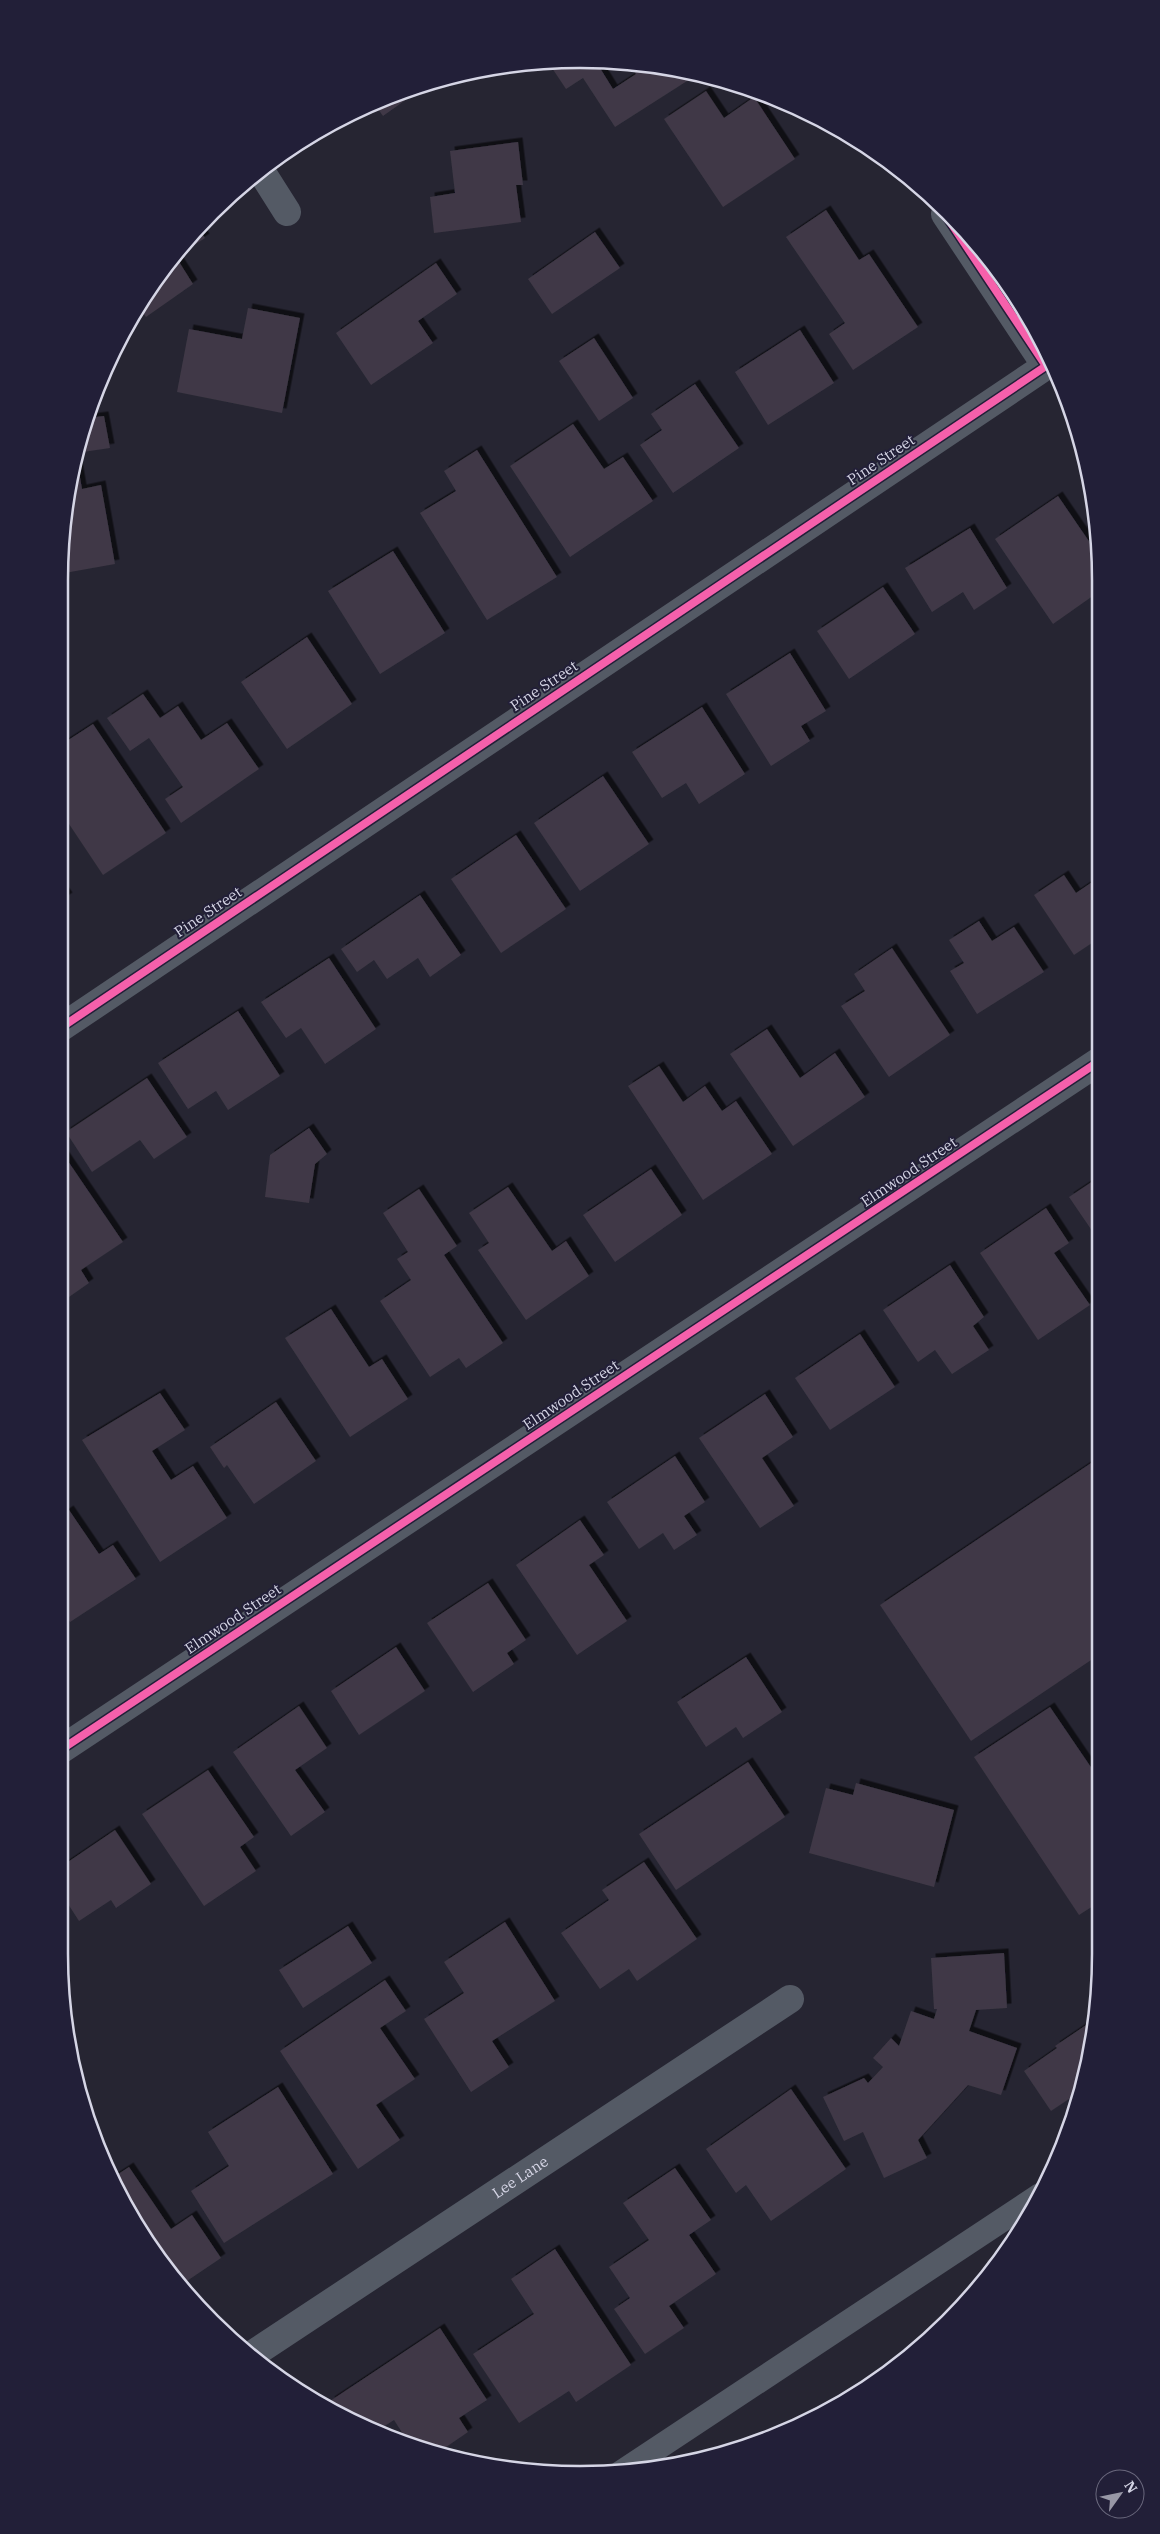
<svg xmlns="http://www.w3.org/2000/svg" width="1160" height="2534" font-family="'IBM Plex Serif',serif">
	<defs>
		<filter id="shadow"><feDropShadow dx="4.5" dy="-4.5" stdDeviation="0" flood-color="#0009"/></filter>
	</defs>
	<rect width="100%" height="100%" fill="#262532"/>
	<g fill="#3f3946" filter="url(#shadow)">
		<path d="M580,59L595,60L613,89L636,74L629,64L681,69L698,74L615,127L583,78L566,89L548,62Z"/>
		<path d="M428,84L383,116L373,102L380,99Z"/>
		<path d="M706,91L724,118L754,97L795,159L723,207L664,119Z"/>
		<path d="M518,142L523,185H516L521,222L434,233L430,197L455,193L450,151Z"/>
		<path d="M826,210L859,260L869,254L918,327L853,370L829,334L845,323L786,237Z"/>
		<path d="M198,228L205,238L176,257L193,284L146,317L138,306L146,291Z"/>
		<path d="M595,232L620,268L552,314L528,279Z"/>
		<path d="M436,263L457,294L418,321L433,343L371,385L336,333Z"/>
		<path d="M248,308L300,318L282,413L177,392L189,329L242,339Z"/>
		<path d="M800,330L834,383L768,425L735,372Z"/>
		<path d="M594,338L633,398L599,421L559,361Z"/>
		<path d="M695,384L739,448L673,493L640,445L662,430L651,414Z"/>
		<path d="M104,416L110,448L76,453L87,418Z"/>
		<path d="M573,424L604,469L623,457L653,501L570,557L510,466Z"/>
		<path d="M477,450L557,577L487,620L420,513L456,491L444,471Z"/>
		<path d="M76,454L82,489L101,485L115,564L59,574L69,479Z"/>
		<path d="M1058,496L1097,553V593L1053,624L995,539Z"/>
		<path d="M970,528L1007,588L974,610L963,592L932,612L905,568Z"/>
		<path d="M393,551L445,633L380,674L328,591Z"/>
		<path d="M883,587L915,634L849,679L817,631Z"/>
		<path d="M307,637L352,704L287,749L241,682Z"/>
		<path d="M790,653L826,711L801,726L810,741L771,766L726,694Z"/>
		<path d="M143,694L160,718L178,706L201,740L227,723L259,769L181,823L165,799L183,787L149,738L130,751L107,718Z"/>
		<path d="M702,707L745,774L699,804L686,783L662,798L632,752Z"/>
		<path d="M93,724L166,833L103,875L59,809V754L61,752L59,746Z"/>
		<path d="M603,776L649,844L580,891L534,823Z"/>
		<path d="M516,835L566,909L501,953L451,879Z"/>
		<path d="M1064,875L1076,893L1098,878V939L1074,955L1034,895Z"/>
		<path d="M59,884L68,897L59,903Z"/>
		<path d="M420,895L461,955L430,977L418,958L387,979L374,960L357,972L341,949Z"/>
		<path d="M979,921L992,941L1014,927L1044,972L977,1014L950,971L964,963L949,940Z"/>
		<path d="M892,948L950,1035L889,1077L841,1006L865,991L854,974Z"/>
		<path d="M329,958L376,1029L325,1064L301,1028L286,1038L261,1002Z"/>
		<path d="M238,1011L280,1076L228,1110L216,1091L188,1109L158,1063Z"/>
		<path d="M767,1029L800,1078L835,1053L865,1097L793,1146L730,1054Z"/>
		<path d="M659,1066L683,1102L705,1086L722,1111L736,1101L772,1154L703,1200L628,1086Z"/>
		<path d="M147,1078L187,1137L154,1159L140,1140L92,1172L66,1132Z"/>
		<path d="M309,1128L327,1154L315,1164L309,1203L265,1197L270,1155Z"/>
		<path d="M59,1148L123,1242L81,1270L89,1283L59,1304Z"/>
		<path d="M651,1169L682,1215L615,1262L583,1215Z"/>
		<path d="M1099,1177V1241L1069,1197Z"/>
		<path d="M508,1187L552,1251L566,1241L589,1276L526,1320L478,1250L489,1243L469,1213Z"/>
		<path d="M419,1189L457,1246L444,1255L503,1343L466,1368L459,1358L430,1377L380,1301L411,1280L397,1259L408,1252L383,1213Z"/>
		<path d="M1046,1208L1069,1243L1054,1253L1090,1305L1038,1340L980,1253Z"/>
		<path d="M950,1265L984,1317L973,1326L989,1350L952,1374L935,1350L918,1362L883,1310Z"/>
		<path d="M331,1309L369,1367L382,1359L408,1399L350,1437L285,1338Z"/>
		<path d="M860,1334L895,1387L830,1430L795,1378Z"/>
		<path d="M160,1393L185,1430L152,1451L171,1480L193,1466L227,1518L160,1562L82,1440Z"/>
		<path d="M765,1394L793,1437L762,1458L794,1506L760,1528L699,1438Z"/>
		<path d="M276,1402L316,1461L254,1504L227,1465L224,1468L210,1447Z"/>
		<path d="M675,1456L705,1502L684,1516L697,1535L674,1550L663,1533L639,1549L607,1502Z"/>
		<path d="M1100,1457V1654L971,1741L880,1605Z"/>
		<path d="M69,1510L99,1554L113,1545L136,1579L70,1622L59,1605V1517Z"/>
		<path d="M580,1520L604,1555L589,1565L627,1621L577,1655L516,1565Z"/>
		<path d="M488,1583L526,1640L507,1653L514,1664L473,1692L427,1623Z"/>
		<path d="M396,1647L425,1691L359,1735L331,1691Z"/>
		<path d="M746,1657L782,1712L743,1738L736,1727L706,1747L677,1702Z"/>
		<path d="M299,1706L327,1748L295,1770L325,1812L291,1836L233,1752Z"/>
		<path d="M1050,1707L1101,1782V1901L1079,1915L974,1757Z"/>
		<path d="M748,1762L785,1817L676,1890L639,1834Z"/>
		<path d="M208,1770L254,1837L240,1847L256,1871L204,1906L142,1814Z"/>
		<path d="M856,1783L954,1810L934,1887L809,1853L826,1788L853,1795Z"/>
		<path d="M115,1830L151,1884L116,1908L111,1900L79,1921L59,1890V1868Z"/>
		<path d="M644,1862L697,1939L637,1981L629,1969L600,1989L561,1933L609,1900L602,1890Z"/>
		<path d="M505,1922L555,2001L492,2041L509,2067L471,2092L424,2019L464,1993L444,1962Z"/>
		<path d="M348,1926L372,1963L303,2008L279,1970Z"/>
		<path d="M1004,1953L1007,2008L976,2010L969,2031L1017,2048L1001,2095L968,2085L918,2140L927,2158L884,2178L863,2132L844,2141L823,2097L864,2078L868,2083L883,2067L873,2058L891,2038L899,2046L911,2011L934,2019L937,2009H934L931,1958Z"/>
		<path d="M385,1980L406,2011L380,2028L415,2079L376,2105L400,2140L358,2169L280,2051Z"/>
		<path d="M1095,2019L1091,2056L1081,2091L1051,2111L1024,2071L1057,2048L1055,2046Z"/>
		<path d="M278,2087L333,2174L224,2243L191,2191L229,2166L208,2132Z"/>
		<path d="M791,2089L846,2169L771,2221L746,2185L736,2193L706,2149Z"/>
		<path d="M129,2167L171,2229L192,2215L221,2258L181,2285L152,2243L150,2245L128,2214L112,2178Z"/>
		<path d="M675,2168L711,2220L689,2235L716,2274L669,2306L684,2328L645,2354L614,2309L630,2298L609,2267L649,2240L623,2203Z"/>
		<path d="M1014,2242V2243L993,2270L987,2261Z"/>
		<path d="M555,2249L631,2365L576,2402L569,2391L519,2423L473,2354L534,2314L511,2279Z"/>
		<path d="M440,2328L487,2400L459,2418L468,2432L436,2454L412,2448L394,2420L377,2431L338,2414L330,2401Z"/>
	</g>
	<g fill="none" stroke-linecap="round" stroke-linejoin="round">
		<path stroke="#545a65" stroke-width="24" d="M620,2473L1040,2195"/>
		<g stroke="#545a65" stroke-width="28">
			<path d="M261,171L287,212"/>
			<path d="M59,1029L1046,366L945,214"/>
			<path d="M59,1751L1098,1062"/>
			<path id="s1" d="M250,2356L790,1999"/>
		</g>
		<defs>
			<g id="cycleway">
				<path d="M59,1029L1046,366L945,214"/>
				<path d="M59,1751L1098,1062"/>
			</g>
		</defs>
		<use href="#cycleway" stroke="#221f38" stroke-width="11"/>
		<use href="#cycleway" stroke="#f560ab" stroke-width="8"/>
	</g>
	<g text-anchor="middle" stroke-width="4" stroke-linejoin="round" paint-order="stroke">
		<g font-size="15" fill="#d5d5e5" stroke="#221f38">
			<text transform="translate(881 460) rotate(-34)" y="5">Pine Street</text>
			<text transform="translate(544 686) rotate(-34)" y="5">Pine Street</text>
			<text transform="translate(208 912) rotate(-34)" y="5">Pine Street</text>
			<text transform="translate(909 1172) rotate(-34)" y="5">Elmwood Street</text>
			<text transform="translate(571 1395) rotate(-34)" y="5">Elmwood Street</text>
			<text transform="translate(233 1619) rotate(-34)" y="5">Elmwood Street</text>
			<text dy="5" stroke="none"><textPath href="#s1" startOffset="324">Lee Lane</textPath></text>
		</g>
	</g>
	<path d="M0 0H1160V2534H0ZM580 68H580A512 512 0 0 1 1092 580V1954A512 512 0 0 1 580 2466H580A512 512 0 0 1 68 1954V580A512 512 0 0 1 580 68Z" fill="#221f38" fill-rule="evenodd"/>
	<path fill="none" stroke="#d5d5e5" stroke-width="2.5" d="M580 68H580A512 512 0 0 1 1092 580V1954A512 512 0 0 1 580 2466H580A512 512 0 0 1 68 1954V580A512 512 0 0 1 580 68Z"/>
	<g transform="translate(1120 2494) rotate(57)"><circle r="24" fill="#221f38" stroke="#6a687d"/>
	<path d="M0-4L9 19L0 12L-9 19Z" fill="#9897a6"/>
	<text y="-8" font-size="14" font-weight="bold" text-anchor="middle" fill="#d5d5e5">N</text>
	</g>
</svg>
